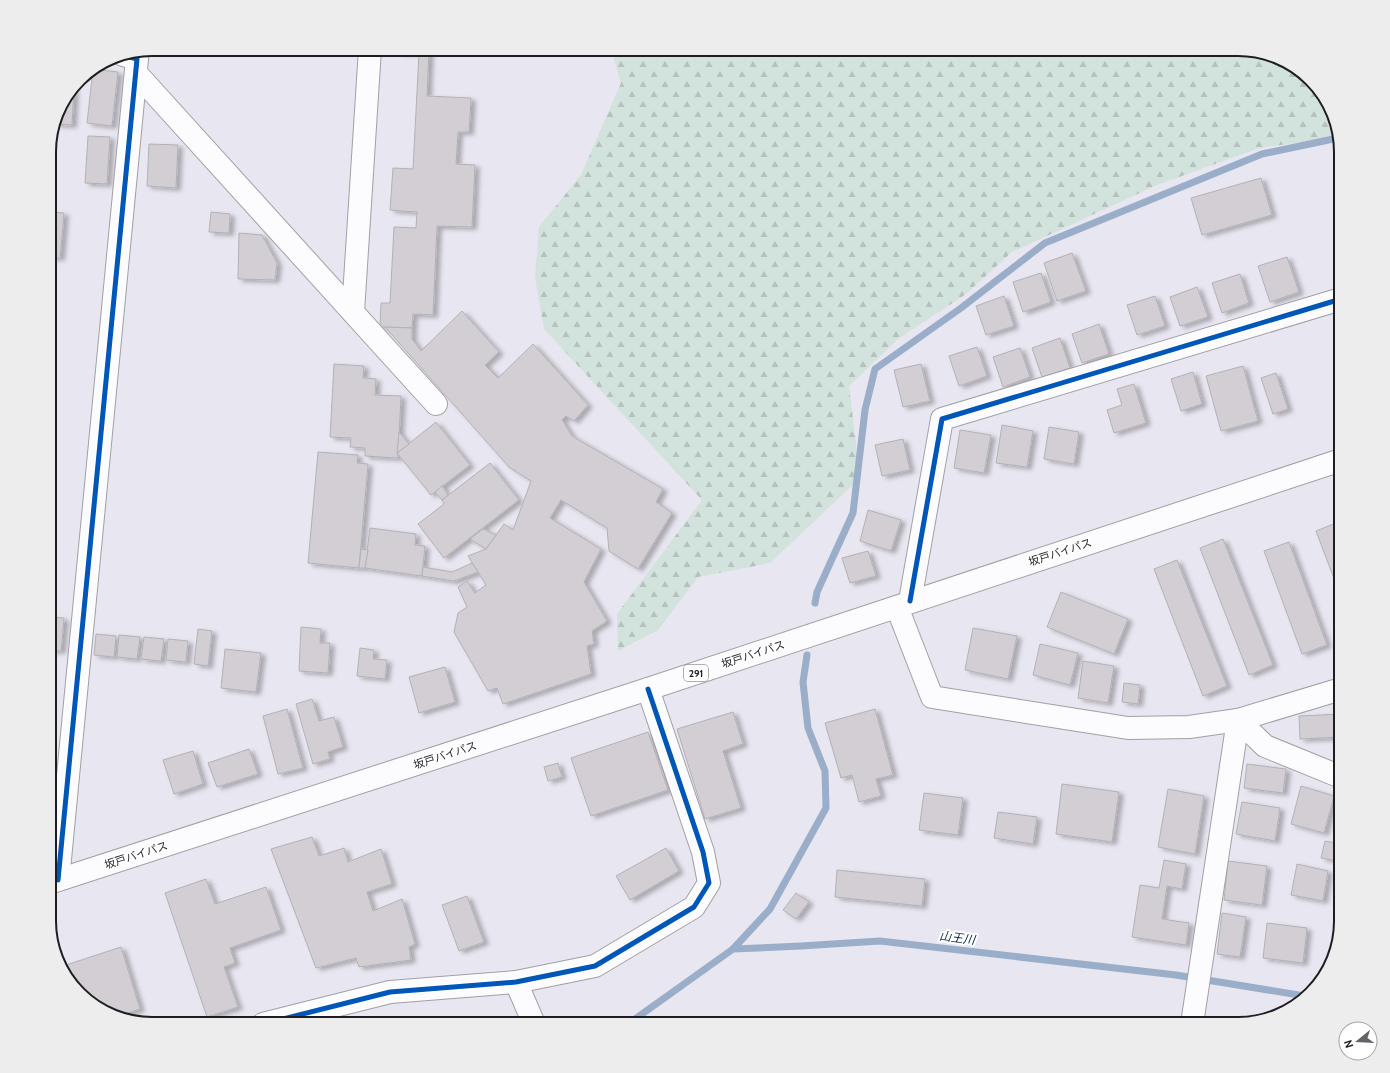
<svg xmlns="http://www.w3.org/2000/svg" width="1390" height="1073" font-family="Cabin,'Noto Sans JP',sans-serif">
	<defs>
		<pattern id="forest-firs" width="22" height="20" patternUnits="userSpaceOnUse"><rect width="22" height="20" fill="#d2e2dc"/><path d="M5 1l3.5 6h-7zM16 11l3.5 6h-7z" fill="#b4c1bc"/></pattern>
		<filter id="shadow"><feDropShadow dx="4.5" dy="2.5" stdDeviation="2" flood-color="#0004"/></filter>
	</defs>
	<rect width="100%" height="100%" fill="#e8e6f0"/>
	<path fill="url(#forest-firs)" d="M611,49H1238L1271,55L1301,70L1330,106L1337,137L1259,148L1157,185L1012,252L966,294L898,339L849,386L860,478L770,563L698,577L658,630L618,651L617,614L702,500L544,329L535,277L539,227L581,175L621,83Z"/>
	<g fill="none" stroke-linecap="round" stroke-linejoin="round">
		<g stroke="#9aaeca" stroke-width="7">
			<path d="M815,603L817,592L853,513L865,410L875,369L961,308L1045,243L1262,154L1338,138"/>
			<path d="M733,949L801,946L880,941L1176,975L1305,996"/>
			<path d="M628,1024L733,949L770,909L826,808L825,771L808,728L803,682L807,655"/>
		</g>
	</g>
	<g fill="#d2ced3" stroke="#b4b1b6" filter="url(#shadow)">
		<path d="M397,49H429L427,96L471,98L469,132H458L456,164L475,165L472,227L437,226L433,315L413,314L412,328L380,327L381,303H390L394,227L416,228L417,212L390,210L393,168L413,169L419,53L396,52Z"/>
		<path d="M93,69L118,72L112,126L87,123Z"/>
		<path d="M74,87L72,125L55,124L60,106Z"/>
		<path d="M88,136L110,137L107,184L85,183Z"/>
		<path d="M149,144L178,145L176,188L147,186Z"/>
		<path d="M1261,178L1272,215L1202,235L1191,198Z"/>
		<path d="M49,212L64,213L60,258L49,257Z"/>
		<path d="M211,212L230,214L229,233L209,232Z"/>
		<path d="M239,233L262,235L277,263L275,280L238,279Z"/>
		<path d="M1072,253L1086,291L1057,301L1044,263Z"/>
		<path d="M1287,257L1299,292L1270,302L1258,266Z"/>
		<path d="M1041,273L1051,302L1023,312L1013,282Z"/>
		<path d="M1240,274L1249,303L1222,313L1212,283Z"/>
		<path d="M1197,287L1208,317L1180,326L1170,297Z"/>
		<path d="M1004,296L1014,326L986,335L976,306Z"/>
		<path d="M1155,296L1165,326L1137,335L1127,305Z"/>
		<path d="M462,311L499,352L485,365L498,378L533,344L588,405L574,421L566,416L562,420L572,436L663,489L656,502L672,513L638,569L609,551L607,528L561,500L550,518L601,549L584,582L607,621L592,631L594,644L587,646L591,674L503,704L497,688L488,691L454,632L458,613L467,607L458,587L467,581L475,593L486,585L468,556L486,549L504,524L513,530L531,481L509,467L385,327L412,328V339L421,351Z"/>
		<path d="M1099,324L1109,354L1082,363L1072,334Z"/>
		<path d="M1060,338L1070,368L1042,377L1032,348Z"/>
		<path d="M977,347L987,376L959,386L949,356Z"/>
		<path d="M1020,348L1030,377L1003,387L993,357Z"/>
		<path d="M334,364L364,366L363,378L376,379L375,395L401,396L398,458L365,456V448L350,447L351,438L330,437Z"/>
		<path d="M921,364L930,401L903,407L894,370Z"/>
		<path d="M1243,366L1258,421L1221,431L1206,376Z"/>
		<path d="M1193,372L1202,404L1181,411L1171,379Z"/>
		<path d="M1276,373L1288,409L1273,414L1261,378Z"/>
		<path d="M1134,384L1146,423L1114,433L1107,410L1122,405L1117,389Z"/>
		<path d="M436,422L470,465L431,495L397,453Z"/>
		<path d="M1002,425L1033,431L1027,467L996,463Z"/>
		<path d="M1049,427L1079,432L1074,464L1044,459Z"/>
		<path d="M960,430L991,435L984,473L954,468Z"/>
		<path d="M399,432L409,444L397,453Z"/>
		<path d="M903,439L910,470L882,476L875,445Z"/>
		<path d="M318,452L358,455L357,463L368,464L359,568L308,563Z"/>
		<path d="M490,463L519,500L444,558L418,524L444,504L442,500Z"/>
		<path d="M442,486L448,495L442,500L435,492Z"/>
		<path d="M868,510L901,520L891,551L860,541Z"/>
		<path d="M1341,521V597L1316,531Z"/>
		<path d="M370,528L416,534L415,545L425,546L422,576L365,568Z"/>
		<path d="M483,529L496,535L486,549L470,539Z"/>
		<path d="M1223,539L1273,665L1249,675L1200,548Z"/>
		<path d="M1289,542L1327,645L1302,654L1264,551Z"/>
		<path d="M361,549L368,550L365,568H359Z"/>
		<path d="M868,551L876,576L850,583L842,558Z"/>
		<path d="M1177,560L1227,686L1203,696L1154,569Z"/>
		<path d="M472,563L478,572L454,581L422,576L423,567L452,572Z"/>
		<path d="M1061,592L1128,619L1114,654L1047,627Z"/>
		<path d="M49,617L64,618L61,651L49,650Z"/>
		<path d="M301,627L321,629L320,643H330L328,673L299,671Z"/>
		<path d="M973,628L1017,636L1008,679L965,670Z"/>
		<path d="M198,629L212,631L208,666L194,664Z"/>
		<path d="M96,634L116,636L114,657L94,655Z"/>
		<path d="M119,635L140,637L137,659L117,657Z"/>
		<path d="M144,637L164,639L161,661L141,659Z"/>
		<path d="M168,639L188,641L186,662L166,660Z"/>
		<path d="M1040,644L1078,653L1070,685L1033,675Z"/>
		<path d="M360,648L374,650L373,659L387,660L385,679L357,676Z"/>
		<path d="M225,649L261,653L256,692L221,688Z"/>
		<path d="M1083,661L1114,666L1108,703L1078,698Z"/>
		<path d="M445,667L455,702L419,713L409,677Z"/>
		<path d="M1124,683L1140,685L1138,704L1122,702Z"/>
		<path d="M312,699L319,721L334,717L343,747L328,752L330,759L313,764L296,704Z"/>
		<path d="M287,709L303,768L278,774L263,716Z"/>
		<path d="M875,709L893,775L876,779L881,796L859,802L852,775L841,778L825,723Z"/>
		<path d="M733,712L743,744L723,751L741,808L705,819L677,729Z"/>
		<path d="M1341,714V737L1300,739L1299,716Z"/>
		<path d="M648,732L668,790L591,816L571,758Z"/>
		<path d="M249,749L258,774L217,787L208,763Z"/>
		<path d="M193,751L203,784L174,794L163,760Z"/>
		<path d="M558,763L562,777L548,781L544,767Z"/>
		<path d="M1247,764L1286,769L1283,793L1244,788Z"/>
		<path d="M1062,784L1119,792L1112,842L1056,834Z"/>
		<path d="M1301,786L1334,796L1324,833L1291,824Z"/>
		<path d="M1168,789L1204,796L1195,854L1158,847Z"/>
		<path d="M924,793L963,798L958,835L919,830Z"/>
		<path d="M1242,802L1280,808L1275,841L1236,834Z"/>
		<path d="M998,812L1037,817L1033,844L994,838Z"/>
		<path d="M312,837L319,856L344,848L348,862L381,849L392,884L367,892L373,911L402,899L415,944L409,947L411,960L359,967L356,958L316,968L271,849Z"/>
		<path d="M1325,841L1341,844L1338,861L1321,858Z"/>
		<path d="M666,848L679,871L630,900L616,876Z"/>
		<path d="M1164,860L1186,864L1182,889L1167,886L1162,919L1189,923L1186,945L1132,937L1140,885L1159,888Z"/>
		<path d="M1228,861L1267,866L1262,905L1224,900Z"/>
		<path d="M1297,864L1328,871L1323,901L1291,895Z"/>
		<path d="M837,870L925,879L922,906L835,897Z"/>
		<path d="M206,879L215,904L266,887L281,930L230,948L235,963L224,967L238,1007L207,1017L165,893Z"/>
		<path d="M796,893L809,902L796,919L783,910Z"/>
		<path d="M467,896L484,942L459,951L442,905Z"/>
		<path d="M1222,913L1246,917L1240,957L1217,954Z"/>
		<path d="M1267,923L1307,928L1303,963L1263,958Z"/>
		<path d="M121,947L140,1009L116,1017L89,1003L60,967Z"/>
		<path d="M1208,1017L1240,1021L1239,1024H1207Z"/>
	</g>
	<g fill="none" stroke-linecap="round" stroke-linejoin="round">
		<defs>
			<g id="street">
				<path d="M136,73L436,404"/>
				<path d="M353,312L370,49"/>
				<path d="M910,601L942,419L1341,299"/>
				<path d="M897,607L932,697L1128,728L1189,727L1238,720L1341,689"/>
				<path d="M1238,720L1265,746L1341,777"/>
				<path d="M58,880L137,59L123,55"/>
				<path d="M516,982L534,1024"/>
				<path d="M263,1024L390,992L516,982L595,966L694,907L709,883L703,852L648,689"/>
				<path d="M1192,1024L1238,720"/>
			</g>
			<path id="highway" d="M49,883L648,689L1341,460"/>
		</defs>
		<use href="#street" stroke="#a0a0a6" stroke-width="24"/>
		<use href="#highway" stroke="#a0a0a6" stroke-width="24"/>
		<use href="#street" stroke="#fcfbfd" stroke-width="22"/>
		<use href="#highway" stroke="#fcfbfd" stroke-width="22"/>
		<defs>
			<g id="cycleway">
				<path d="M910,601L942,419L1341,299"/>
				<path d="M58,880L137,59L123,55"/>
				<path d="M263,1024L390,992L516,982L595,966L694,907L709,883L703,852L648,689"/>
			</g>
		</defs>
		<use href="#cycleway" stroke="#fff" stroke-width="8"/>
		<use href="#cycleway" stroke="#0057b8" stroke-width="5"/>
	</g>
	<g text-anchor="middle" stroke-width="4" stroke-linejoin="round" paint-order="stroke">
		<rect fill="#fff" stroke="#626164" stroke-width="1" x="684" y="665" width="24" height="16" rx="3"/>
		<g font-size="10" font-weight="bold" fill="#1e1d22">
			<text x="696" y="677">291</text>
		</g>
		<g font-size="11" fill="#1e1d22" stroke="#fff">
			<text transform="translate(1060 552) rotate(-18)" y="4">坂戸バイパス</text>
			<text transform="translate(753 654) rotate(-18)" y="4">坂戸バイパス</text>
			<text transform="translate(445 755) rotate(-18)" y="4">坂戸バイパス</text>
			<text transform="translate(136 855) rotate(-18)" y="4">坂戸バイパス</text>
		</g>
		<g font-size="12" font-style="italic" fill="#072a4c" stroke="#fff">
			<text transform="translate(957 938) rotate(7)" y="4">山王川</text>
		</g>
	</g>
	<path d="M0 0H1390V1073H0ZM152 56H1238A96 96 0 0 1 1334 152V921A96 96 0 0 1 1238 1017H152A96 96 0 0 1 56 921V152A96 96 0 0 1 152 56Z" fill="#ededed" fill-rule="evenodd"/>
	<path fill="none" stroke="#1e1d22" stroke-width="2" d="M152 56H1238A96 96 0 0 1 1334 152V921A96 96 0 0 1 1238 1017H152A96 96 0 0 1 56 921V152A96 96 0 0 1 152 56Z"/>
	<g transform="translate(1358 1041) rotate(252)"><circle r="19" fill="#ffffff" stroke="#a5a5a7"/>
	<path d="M0-3L7 15L0 10L-7 15Z" fill="#65636a"/>
	<text y="-6" font-size="11" font-weight="bold" text-anchor="middle" fill="#1e1d22">N</text>
	</g>
</svg>
